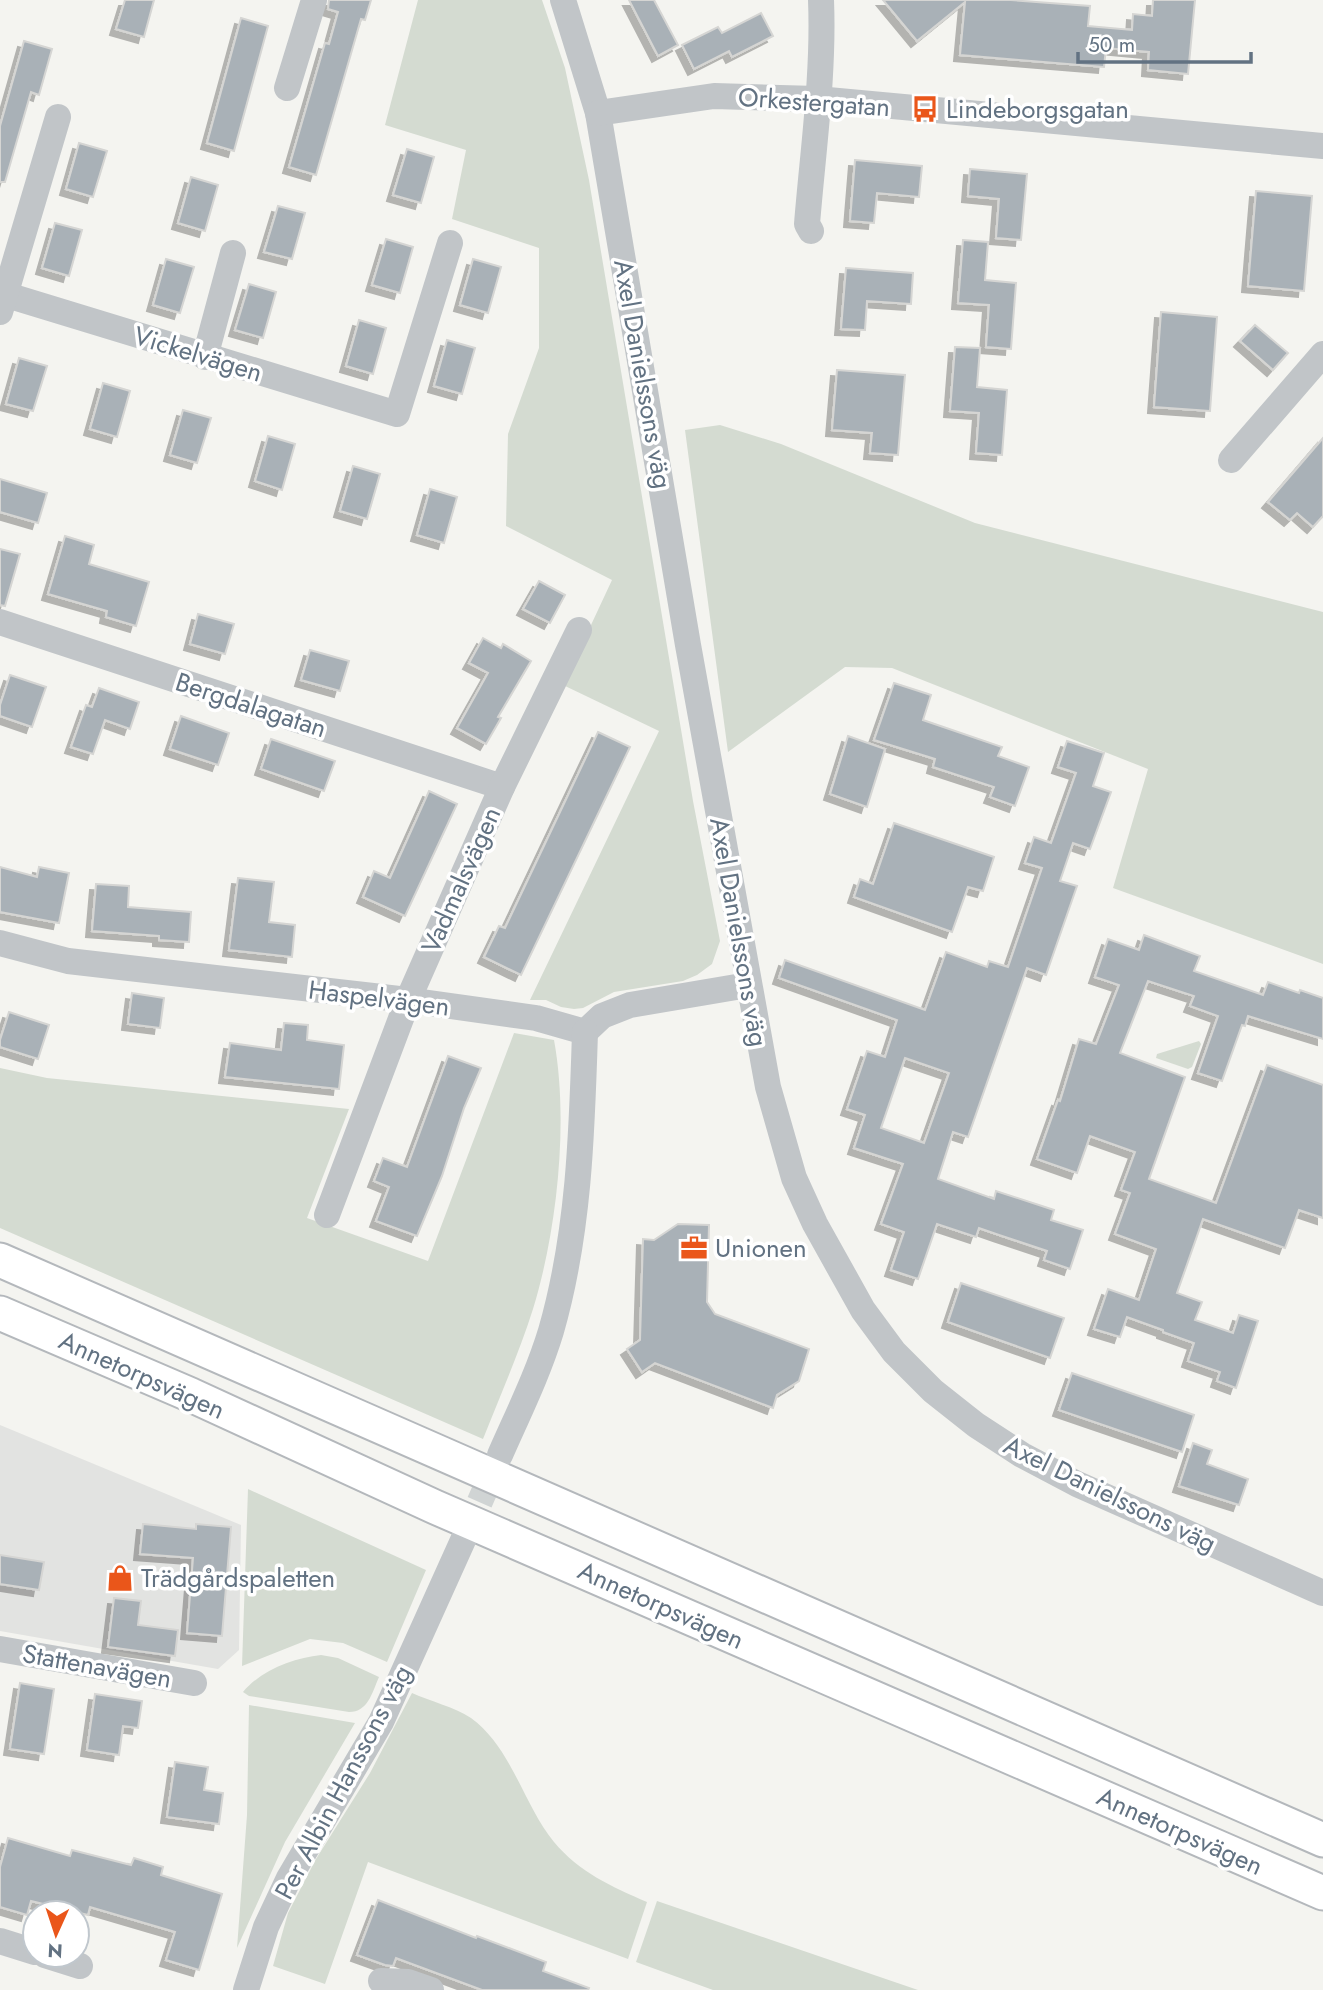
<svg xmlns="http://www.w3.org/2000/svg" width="1323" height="1990" font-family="Jost,sans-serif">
	<defs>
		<filter id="shadow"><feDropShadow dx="-6" dy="6" stdDeviation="0" flood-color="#0004"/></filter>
	</defs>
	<rect width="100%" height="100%" fill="#f4f4f0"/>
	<path fill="#e2e3e1" d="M0,1425L241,1525L239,1650L218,1669L0,1631Z"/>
	<g fill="#d4dbd1">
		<path d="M418,0H542L565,68L589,180L693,801L720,941L712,964L697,975L683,981L614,992L583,1008L574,1009L561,1007L546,1000H530L659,731L563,685L612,580L506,526L508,434L539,348V248L452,219L466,150L385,125Z"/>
		<path d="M720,425L781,444L975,523L1323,612V964L1113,888L1148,769L892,668L845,667L728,752L685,430Z"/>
		<path d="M514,1033L554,1040C569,1121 557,1231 533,1309C519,1353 500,1396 483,1439L0,1228V1068L47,1078L349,1109L307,1218L428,1261Z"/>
		<path d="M1199,1041L1201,1044L1192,1067L1188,1069L1156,1058L1157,1054Z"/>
		<path d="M248,1489L426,1570L387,1662L343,1643L310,1639L242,1666Z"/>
		<path d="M321,1655L338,1658L379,1677C372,1693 368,1712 349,1712L249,1696L243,1692C261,1670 294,1658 321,1655Z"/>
		<path d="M412,1693C430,1701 454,1707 471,1718C512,1748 523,1804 554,1842C579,1872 612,1887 647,1902L628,1959L368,1862L325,1984L273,1966L288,1913L316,1859L370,1773Z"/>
		<path d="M249,1705L355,1723L285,1842L237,1948L247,1815Z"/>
		<path d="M657,1901L918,1990H713L636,1962Z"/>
	</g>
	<g fill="#a9b1b7" stroke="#d5d5d3" stroke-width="2" fill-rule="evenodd" filter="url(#shadow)">
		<path d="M125,0H154L144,37L116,29Z"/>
		<path d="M329,0H371L365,20L361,19L316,175L289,167L325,43L329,44L338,12L328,9Z"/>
		<path d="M629,0H654L678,45L658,56Z"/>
		<path d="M883,0H1011L1090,6L1088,26L1132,30L1133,14L1152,16L1153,0H1195L1188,74L1148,70L1149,52L1106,48L1104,67L960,55L965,2L917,41Z"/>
		<path d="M761,13L773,36L732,57L729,51L694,69L682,45L718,27L722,33Z"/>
		<path d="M241,18L268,26L234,151L207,143Z"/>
		<path d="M24,41L52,49L39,95L31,92L5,182H0V126Z"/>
		<path d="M79,143L107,151L93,197L66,189Z"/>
		<path d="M407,149L434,157L421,203L393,195Z"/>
		<path d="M855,160L922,166L919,197L877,193L874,223L850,221Z"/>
		<path d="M970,169L1027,174L1021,240L996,238L999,199L968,196Z"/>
		<path d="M191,177L218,185L205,231L178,223Z"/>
		<path d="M1256,191L1312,196L1304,291L1248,286Z"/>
		<path d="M278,206L305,213L292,259L264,252Z"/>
		<path d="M55,223L82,230L69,276L42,268Z"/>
		<path d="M386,239L413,247L400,293L372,285Z"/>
		<path d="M963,240L988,242L985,280L1016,283L1011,349L986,347L989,305L958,303Z"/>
		<path d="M166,259L194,267L180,313L153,305Z"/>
		<path d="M473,259L501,267L488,313L460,305Z"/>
		<path d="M846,268L913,273L911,304L867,301L865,330L841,329Z"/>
		<path d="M249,284L276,292L263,338L235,330Z"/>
		<path d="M1161,312L1217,317L1210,411L1154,407Z"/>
		<path d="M359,320L386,328L373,374L346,366Z"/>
		<path d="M1255,325L1288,353L1273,370L1240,341Z"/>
		<path d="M447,340L475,348L462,394L434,386Z"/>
		<path d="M955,347L980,348L977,387L1007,390L1002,455L976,453L979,413L950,411Z"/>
		<path d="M19,358L47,366L33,411L6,404Z"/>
		<path d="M837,370L905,375L898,455L870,453L872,433L832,430Z"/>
		<path d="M103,383L130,391L117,437L90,429Z"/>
		<path d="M183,410L211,418L197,463L170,455Z"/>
		<path d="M268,436L295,444L282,490L255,481Z"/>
		<path d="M1323,438V516L1313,527L1297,513L1290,520L1268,502Z"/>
		<path d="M353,466L380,474L367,519L340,511Z"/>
		<path d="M0,479L47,493L38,523L0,512Z"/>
		<path d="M430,489L457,497L444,543L417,535Z"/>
		<path d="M65,536L94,545L89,564L149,582L136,626L106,617L107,611L48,594Z"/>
		<path d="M0,549L20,554L5,606L0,605Z"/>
		<path d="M539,581L565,595L550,623L523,609Z"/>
		<path d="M198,614L234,624L225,654L190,644Z"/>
		<path d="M483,638L501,648L503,644L531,661L498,717L501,718L486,744L457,728L488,673L469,663Z"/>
		<path d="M310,650L349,661L340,691L301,680Z"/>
		<path d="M10,675L46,687L32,727L0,716V705Z"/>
		<path d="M894,683L931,695L923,720L1002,747L998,756L1029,767L1015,806L990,797L994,787L933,767L935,759L874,740Z"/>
		<path d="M99,688L139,702L130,729L105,720L93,754L71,747L86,705L92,707Z"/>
		<path d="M181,716L229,733L218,765L170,749Z"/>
		<path d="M598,732L630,747L521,975L484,957L499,926L505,928Z"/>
		<path d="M848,736L885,749L867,807L830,794Z"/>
		<path d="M271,739L335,761L324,791L261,769Z"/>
		<path d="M1067,741L1104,753L1093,786L1111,792L1090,849L1073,843L1060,881L1077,886L1046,975L1027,968L968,1137L953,1132L938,1179L994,1199L996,1191L1054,1210L1051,1220L1083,1230L1070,1269L1044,1260L1047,1251L999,1235L979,1228L976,1237L937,1224L918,1279L891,1270L904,1232L881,1224L903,1164L854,1148L865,1115L847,1109L867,1051L885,1057L897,1020L779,978L785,960L925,1010L946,952L987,967L989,961L1008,967L1042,868L1025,863L1034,837L1051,843L1076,773L1058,767ZM905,1058L949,1073L924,1143L881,1128Z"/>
		<path d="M429,791L457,804L405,916L363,897L374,871L390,878Z"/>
		<path d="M894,823L994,857L983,891L968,887L952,932L854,897L860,879L873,884Z"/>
		<path d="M0,867L37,877L39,867L69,873L59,923L0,912Z"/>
		<path d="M238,878L274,882L269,922L295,925L292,957L229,950Z"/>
		<path d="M96,884L129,886L128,907L191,912L189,942L159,940V936L92,931Z"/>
		<path d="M1144,935L1200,956L1194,971L1263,995L1268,982L1299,993L1300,990L1323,998V1039L1248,1016L1245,1026L1242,1025L1222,1081L1198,1073L1218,1016L1190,1006L1194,996L1148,981L1120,1053L1185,1077L1149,1179L1216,1203L1267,1065L1323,1085V1218L1299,1210L1285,1248L1203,1219L1177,1293L1202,1302L1195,1320L1233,1333L1239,1315L1258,1321L1236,1388L1217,1381L1220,1372L1188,1361L1194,1343L1163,1332V1330L1127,1317L1120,1337L1094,1329L1108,1289L1139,1300L1156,1249L1115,1234L1130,1193L1121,1190L1135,1152L1090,1136L1077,1173L1037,1159L1058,1100L1060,1101L1079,1039L1096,1044L1119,985L1095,977L1108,939L1139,950Z"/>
		<path d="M132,993L164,998L160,1028L128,1024Z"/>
		<path d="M9,1012L49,1025L38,1059L0,1047V1040Z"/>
		<path d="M284,1023L308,1025L307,1040L344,1045L339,1089L225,1077L230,1043L281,1050Z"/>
		<path d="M448,1056L481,1068L464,1108L442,1176L417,1236L376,1221L389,1187L374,1181L383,1158L407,1167Z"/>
		<path d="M678,1224L709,1225L707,1302L715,1314L809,1349L799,1381L777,1395L773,1408L655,1363L642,1372L627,1349L640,1340L643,1239L654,1240Z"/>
		<path d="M961,1283L1064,1318L1050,1358L948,1322Z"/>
		<path d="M1072,1373L1194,1415L1182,1452L1059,1410Z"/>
		<path d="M1193,1443L1212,1450L1207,1464L1248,1479L1239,1505L1179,1486Z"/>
		<path d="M143,1524L196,1529V1524L231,1527L222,1636L187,1633L193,1558L140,1554Z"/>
		<path d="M0,1555L44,1562L39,1590L0,1584Z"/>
		<path d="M114,1598L141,1601L138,1625L178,1630L175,1656L108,1647Z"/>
		<path d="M20,1683L54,1689L44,1754L10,1749Z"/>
		<path d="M95,1694L142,1701L138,1728L123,1726L119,1755L87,1750Z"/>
		<path d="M175,1762L208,1767L204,1790L223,1793L219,1824L167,1817Z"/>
		<path d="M8,1838L70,1856L72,1850L131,1865L134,1858L163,1867L161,1875L222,1894L199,1970L166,1960L175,1932L90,1907L88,1915L31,1901L27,1915L0,1907V1867Z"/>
		<path d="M378,1900L476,1938L477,1936L546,1962L543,1971L589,1988L588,1990H482L396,1958L393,1966L385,1965L357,1955Z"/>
	</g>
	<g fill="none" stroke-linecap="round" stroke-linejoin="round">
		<path stroke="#d0d4d4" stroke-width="26" stroke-dasharray="26 13" stroke-linecap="butt" d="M464,1538L498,1460"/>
		<defs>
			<g id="major">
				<path d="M0,1260L1323,1840"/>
				<path d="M0,1313L191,1395L435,1507L1323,1893"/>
			</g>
		</defs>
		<use href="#major" stroke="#b4b8bc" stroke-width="37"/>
		<g stroke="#c1c5c8" stroke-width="26">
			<path d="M563,0L598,113L688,645L768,1087L794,1178L815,1224L863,1310L894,1352L933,1391L976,1425L1022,1455L1077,1484L1323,1593"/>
			<path d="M287,88L314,0"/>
			<path d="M598,113L714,96L817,99L1323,146"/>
			<path d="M811,231L807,224C813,150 824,74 821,0"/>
			<path d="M0,293L397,414L450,243"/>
			<path d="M0,312L58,117"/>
			<path d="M205,357L233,253"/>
			<path d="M1231,460L1323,354"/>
			<path d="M0,622L502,787"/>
			<path d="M0,943L68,961L408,1000L536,1018L585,1032"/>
			<path d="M585,1032L602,1016L630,1005L748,985"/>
			<path d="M327,1215L408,1000L502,787L579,630"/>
			<path d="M500,1455C518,1414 538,1374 551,1331C579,1234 582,1132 585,1032"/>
			<path d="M0,1649L194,1683"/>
			<path d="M0,1941L35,1952"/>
			<path d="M45,1955L80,1966"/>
			<path d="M381,1981L408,1982L431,1990"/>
			<path d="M246,1990L266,1927L289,1878L381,1722L464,1538"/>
		</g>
		<use href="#major" stroke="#fff" stroke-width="33"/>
	</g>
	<defs>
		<symbol id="bus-bare" viewBox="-9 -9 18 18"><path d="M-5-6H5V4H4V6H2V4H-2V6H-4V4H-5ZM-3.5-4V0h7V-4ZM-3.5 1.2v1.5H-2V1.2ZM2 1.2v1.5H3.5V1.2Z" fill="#ea561a" stroke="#fff" stroke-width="2.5" paint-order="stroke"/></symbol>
		<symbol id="office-bare" viewBox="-9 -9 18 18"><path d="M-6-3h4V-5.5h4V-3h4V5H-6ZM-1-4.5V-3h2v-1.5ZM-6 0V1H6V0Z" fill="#ea561a" stroke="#fff" stroke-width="2.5" paint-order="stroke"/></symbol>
		<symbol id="shop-bare" viewBox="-9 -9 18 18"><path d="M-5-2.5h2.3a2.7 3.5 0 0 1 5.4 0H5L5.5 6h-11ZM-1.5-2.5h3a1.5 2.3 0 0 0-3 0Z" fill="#ea561a" stroke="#fff" stroke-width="2.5" paint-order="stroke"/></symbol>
	</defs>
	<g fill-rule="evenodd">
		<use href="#bus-bare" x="906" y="90" width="38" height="38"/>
		<use href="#office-bare" x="675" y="1229" width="38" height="38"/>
		<use href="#shop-bare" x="101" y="1559" width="38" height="38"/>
	</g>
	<g text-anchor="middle" stroke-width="7" stroke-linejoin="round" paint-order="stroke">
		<g font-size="26" fill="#627282" stroke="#fff">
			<text transform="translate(814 102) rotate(4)" y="9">Orkestergatan</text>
			<text transform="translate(198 354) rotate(17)" y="9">Vickelvägen</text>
			<text transform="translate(643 374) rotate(80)" y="9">Axel Danielssons väg</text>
			<text transform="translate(251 705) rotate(18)" y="9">Bergdalagatan</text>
			<text transform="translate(461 880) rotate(-66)" y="9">Vadmalsvägen</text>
			<text transform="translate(739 932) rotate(80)" y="9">Axel Danielssons väg</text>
			<text transform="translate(379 998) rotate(7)" y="9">Haspelvägen</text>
			<text transform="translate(142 1375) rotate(24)" y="9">Annetorpsvägen</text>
			<text transform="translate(1110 1494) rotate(26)" y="9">Axel Danielssons väg</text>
			<text transform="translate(661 1605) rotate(24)" y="9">Annetorpsvägen</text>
			<text transform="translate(97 1666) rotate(10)" y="9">Stattenavägen</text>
			<text transform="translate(343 1782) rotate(-62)" y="9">Per Albin Hanssons väg</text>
			<text transform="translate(1180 1831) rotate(24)" y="9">Annetorpsvägen</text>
		</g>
		<g font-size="26" fill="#627282" stroke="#fff" text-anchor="start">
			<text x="946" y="118">Lindeborgsgatan</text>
			<text x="715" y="1257">Unionen</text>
			<text x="141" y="1587">Trädgårdspaletten</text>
		</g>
	</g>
	<g transform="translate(56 1934) rotate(183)"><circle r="33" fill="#ffffff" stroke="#c0c7cd" stroke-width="2"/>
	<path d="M0-5L12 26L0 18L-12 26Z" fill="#ea561a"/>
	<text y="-10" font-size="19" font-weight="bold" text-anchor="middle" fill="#627282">N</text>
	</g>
	<path d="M1078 52v10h173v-10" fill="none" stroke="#627282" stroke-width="3.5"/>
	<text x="1088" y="52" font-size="21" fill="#627282" stroke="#ffffff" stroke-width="5" paint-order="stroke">50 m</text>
</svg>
